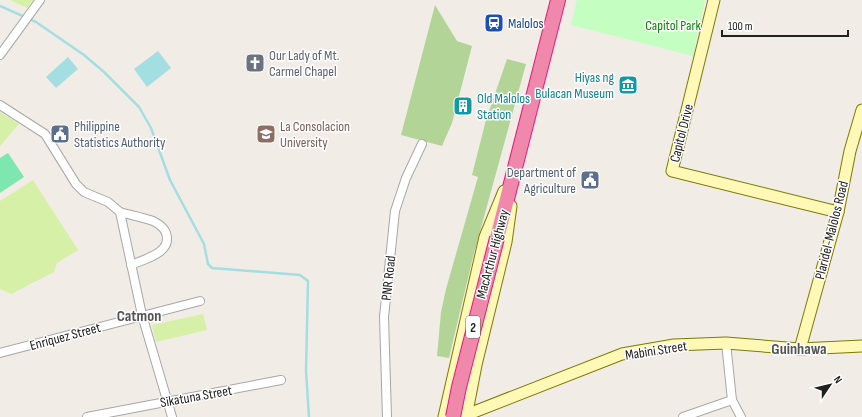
<svg xmlns="http://www.w3.org/2000/svg" width="862" height="417" font-family="'Sofia Sans Condensed',sans-serif">
	<rect width="100%" height="100%" fill="#f2ece6"/>
	<g fill="#d6f0a8">
		<path d="M10,0H33L27,8Z"/>
		<path d="M0,112L19,124L0,146Z"/>
		<path d="M33,180L78,250L57,263L54,272L11,294L0,289V201Z"/>
		<path d="M203,314L207,330L156,342L152,325Z"/>
	</g>
	<g fill="#b2d597">
		<path d="M435,5L457,41L472,46L452,123L442,146L401,135Z"/>
		<path d="M507,59L526,64L473,257L449,358L437,356L441,312L446,289L478,177L472,175L486,120Z"/>
	</g>
	<path fill="#c4fec0" d="M577,0H705L693,56L571,25Z"/>
	<path fill="#7ee7af" d="M8,153L24,177L0,193V158Z"/>
	<g fill="#a3dee3">
		<path d="M158,51L171,68L147,87L134,69Z"/>
		<path d="M68,57L78,69L56,88L46,77Z"/>
	</g>
	<g fill="none" stroke-linecap="round" stroke-linejoin="round">
		<path stroke="#a3dee3" stroke-width="2.5" d="M0,6L36,22L84,55L104,72L139,107L151,128L170,180L204,244L208,264L212,268L300,275L308,281L306,371L309,417"/>
		<defs>
			<g id="street">
				<path d="M0,55L40,0"/>
				<path d="M0,105L45,134L76,184L84,192L108,202L120,212L142,315L172,417"/>
				<path d="M120,212C130,215 142,217 153,221C159,224 164,227 166,233C173,253 144,259 131,265"/>
				<path d="M726,343L732,400L741,417"/>
				<path d="M0,353L200,301"/>
				<path d="M87,417L281,380"/>
				<path d="M387,417L384,317L395,211L406,178L422,144"/>
				<path d="M683,417L732,400"/>
			</g>
			<g id="secondary">
				<path d="M714,0L672,171L838,212"/>
				<path d="M800,349L838,212L850,151L862,110"/>
				<path d="M444,417L485,237L504,191"/>
				<path d="M461,417L622,354L674,345L726,343L800,349L862,346"/>
				<path d="M466,417L476,365L506,242L511,206"/>
			</g>
			<path id="highway" d="M497,238L558,0"/>
		</defs>
		<use href="#street" stroke="#a7a7a7" stroke-width="10"/>
		<use href="#secondary" stroke="#7f7a00" stroke-width="13"/>
		<use href="#highway" stroke="#eb177e" stroke-width="16"/>
		<use href="#street" stroke="#fff" stroke-width="8"/>
		<use href="#secondary" stroke="#fff8b7" stroke-width="11"/>
		<use href="#highway" stroke="#ef88aa" stroke-width="14"/>
		<defs>
			<path id="highway-bridge" d="M453,417L459,387L497,238"/>
		</defs>
		<use href="#highway-bridge" stroke="#eb177e" stroke-width="16" stroke-linecap="butt"/>
		<use href="#highway-bridge" stroke="#ef88aa" stroke-width="14"/>
	</g>
	<defs>
		<symbol id="station-square" viewBox="-11 -11 22 22"><rect x="-9" y="-9" width="18" height="18" rx="4" fill="#1a4fb4" stroke="#fff"/><path d="M-3-6H3Q5-6 5-4V2Q5 4 3 4L4.5 6H3L1.5 4h-3L-3 6H-4.5L-3 4Q-5 4-5 2V-4Q-5-6-3-6ZM-3.5-4v3h7v-3ZM-3.5 1v1.5H-2V1ZM2 1v1.5H3.5V1Z" fill="#fff"/></symbol>
		<symbol id="church-square" viewBox="-11 -11 22 22"><rect x="-9" y="-9" width="18" height="18" rx="4" fill="#6b7280" stroke="#fff"/><path d="M-1.2-6h2.4v3.5h3.3v2.4h-3.3V6h-2.4V-.1h-3.3v-2.4h3.3Z" fill="#fff"/></symbol>
		<symbol id="museum-square" viewBox="-11 -11 22 22"><rect x="-9" y="-9" width="18" height="18" rx="4" fill="#0f9aa8" stroke="#fff"/><path d="M0-6L6-3V-2H-6V-3ZM-5-1h2V3h-2ZM-1-1h2V3h-2ZM3-1h2V3H3ZM-6 4H6V6H-6Z" fill="#fff"/></symbol>
		<symbol id="building-square" viewBox="-11 -11 22 22"><rect x="-9" y="-9" width="18" height="18" rx="4" fill="#0f9aa8" stroke="#fff"/><path d="M-4-6H4V6H1V3H-1V6H-4ZM-2.5-4.3h1.7v1.8h-1.7ZM.8-4.3h1.7v1.8H.8ZM-2.5-1h1.7V.8h-1.7ZM.8-1h1.7V.8H.8Z" fill="#fff"/></symbol>
		<symbol id="civic-square" viewBox="-11 -11 22 22"><rect x="-9" y="-9" width="18" height="18" rx="4" fill="#5c6f8a" stroke="#fff"/><path d="M-.6-6.5H3V-4.5H.6V-3L4-1V1h2V6H-6V1h2V-1L-.6-3ZM-1.2 2.5V6h2.4V2.5Z" fill="#fff"/></symbol>
		<symbol id="university-square" viewBox="-11 -11 22 22"><rect x="-9" y="-9" width="18" height="18" rx="4" fill="#8d6e63" stroke="#fff"/><path d="M0-5L7-2L0 1L-7-2ZM-4 1L0 2.5L4 1V4Q0 6-4 4Z" fill="#fff"/></symbol>
	</defs>
	<g fill-rule="evenodd">
		<use href="#station-square" x="483" y="12" width="22" height="22"/>
		<use href="#church-square" x="244" y="52" width="22" height="22"/>
		<use href="#museum-square" x="617" y="74" width="22" height="22"/>
		<use href="#building-square" x="452" y="95" width="22" height="22"/>
		<use href="#civic-square" x="49" y="123" width="22" height="22"/>
		<use href="#university-square" x="255" y="123" width="22" height="22"/>
		<use href="#civic-square" x="579" y="169" width="22" height="22"/>
	</g>
	<g text-anchor="middle" stroke-width="3" stroke-linejoin="round" paint-order="stroke">
		<rect fill="#fff" stroke="#636363" stroke-width="1" x="466" y="316" width="14" height="22" rx="3"/>
		<g font-size="13" font-weight="bold" fill="#202020">
			<text x="473" y="332">2</text>
		</g>
		<g font-size="14" fill="#164399" stroke="#fff" text-anchor="start">
			<text x="508" y="28">Malolos</text>
		</g>
		<g font-size="14" fill="#0a8502" stroke="#fff">
			<text x="673" y="30">Capitol Park</text>
		</g>
		<g font-size="14" fill="#5b616d" stroke="#fff" text-anchor="start">
			<text x="269" y="60">Our Lady of Mt.<tspan x="269" dy="16">Carmel Chapel</tspan></text>
		</g>
		<g font-size="14" fill="#0d838f" stroke="#fff" text-anchor="end">
			<text x="614" y="82">Hiyas ng<tspan x="614" dy="16">Bulacan Museum</tspan></text>
			<text x="477" y="103" text-anchor="start">Old Malolos<tspan x="477" dy="16">Station</tspan></text>
		</g>
		<g font-size="14" fill="#4e5e75" stroke="#fff" text-anchor="start">
			<text x="74" y="131">Philippine<tspan x="74" dy="16">Statistics Authority</tspan></text>
			<text x="576" y="177" text-anchor="end">Department of<tspan x="576" dy="16">Agriculture</tspan></text>
		</g>
		<g font-size="14" fill="#785e54" stroke="#fff" text-anchor="start">
			<text x="280" y="131">La Consolacion<tspan x="280" dy="16">University</tspan></text>
		</g>
		<g font-size="14" fill="#202020" stroke="#fff">
			<text transform="translate(681 133) rotate(-76)" y="5">Capitol Drive</text>
			<text transform="translate(831 230) rotate(-76)" y="5">Plaridel-Malolos Road</text>
			<text transform="translate(492 254) rotate(-75)" y="5">MacArthur Highway</text>
			<text transform="translate(388 278) rotate(-84)" y="5">PNR Road</text>
			<text transform="translate(65 336) rotate(-15)" y="5">Enriquez Street</text>
			<text transform="translate(656 350) rotate(-9)" y="5">Mabini Street</text>
			<text transform="translate(196 396) rotate(-10)" y="5">Sikatuna Street</text>
		</g>
		<g font-size="16" font-weight="bold" fill="#535353" stroke="#fff">
			<text x="139" y="321">Catmon</text>
			<text x="799" y="354">Guinhawa</text>
		</g>
	</g>
	<g transform="translate(830 385) rotate(55)" stroke="#ffffff" stroke-width="3" paint-order="stroke">
	<path d="M0-3L7 15L0 10L-7 15Z" fill="#202020"/>
	<text y="-6" font-size="11" font-weight="bold" text-anchor="middle" fill="#202020">N</text>
	</g>
	<path d="M722 30v6h126v-6" fill="none" stroke="#202020" stroke-width="2"/>
	<text x="728" y="30" font-size="12" fill="#202020" stroke="#ffffff" stroke-width="3" paint-order="stroke">100 m</text>
</svg>
